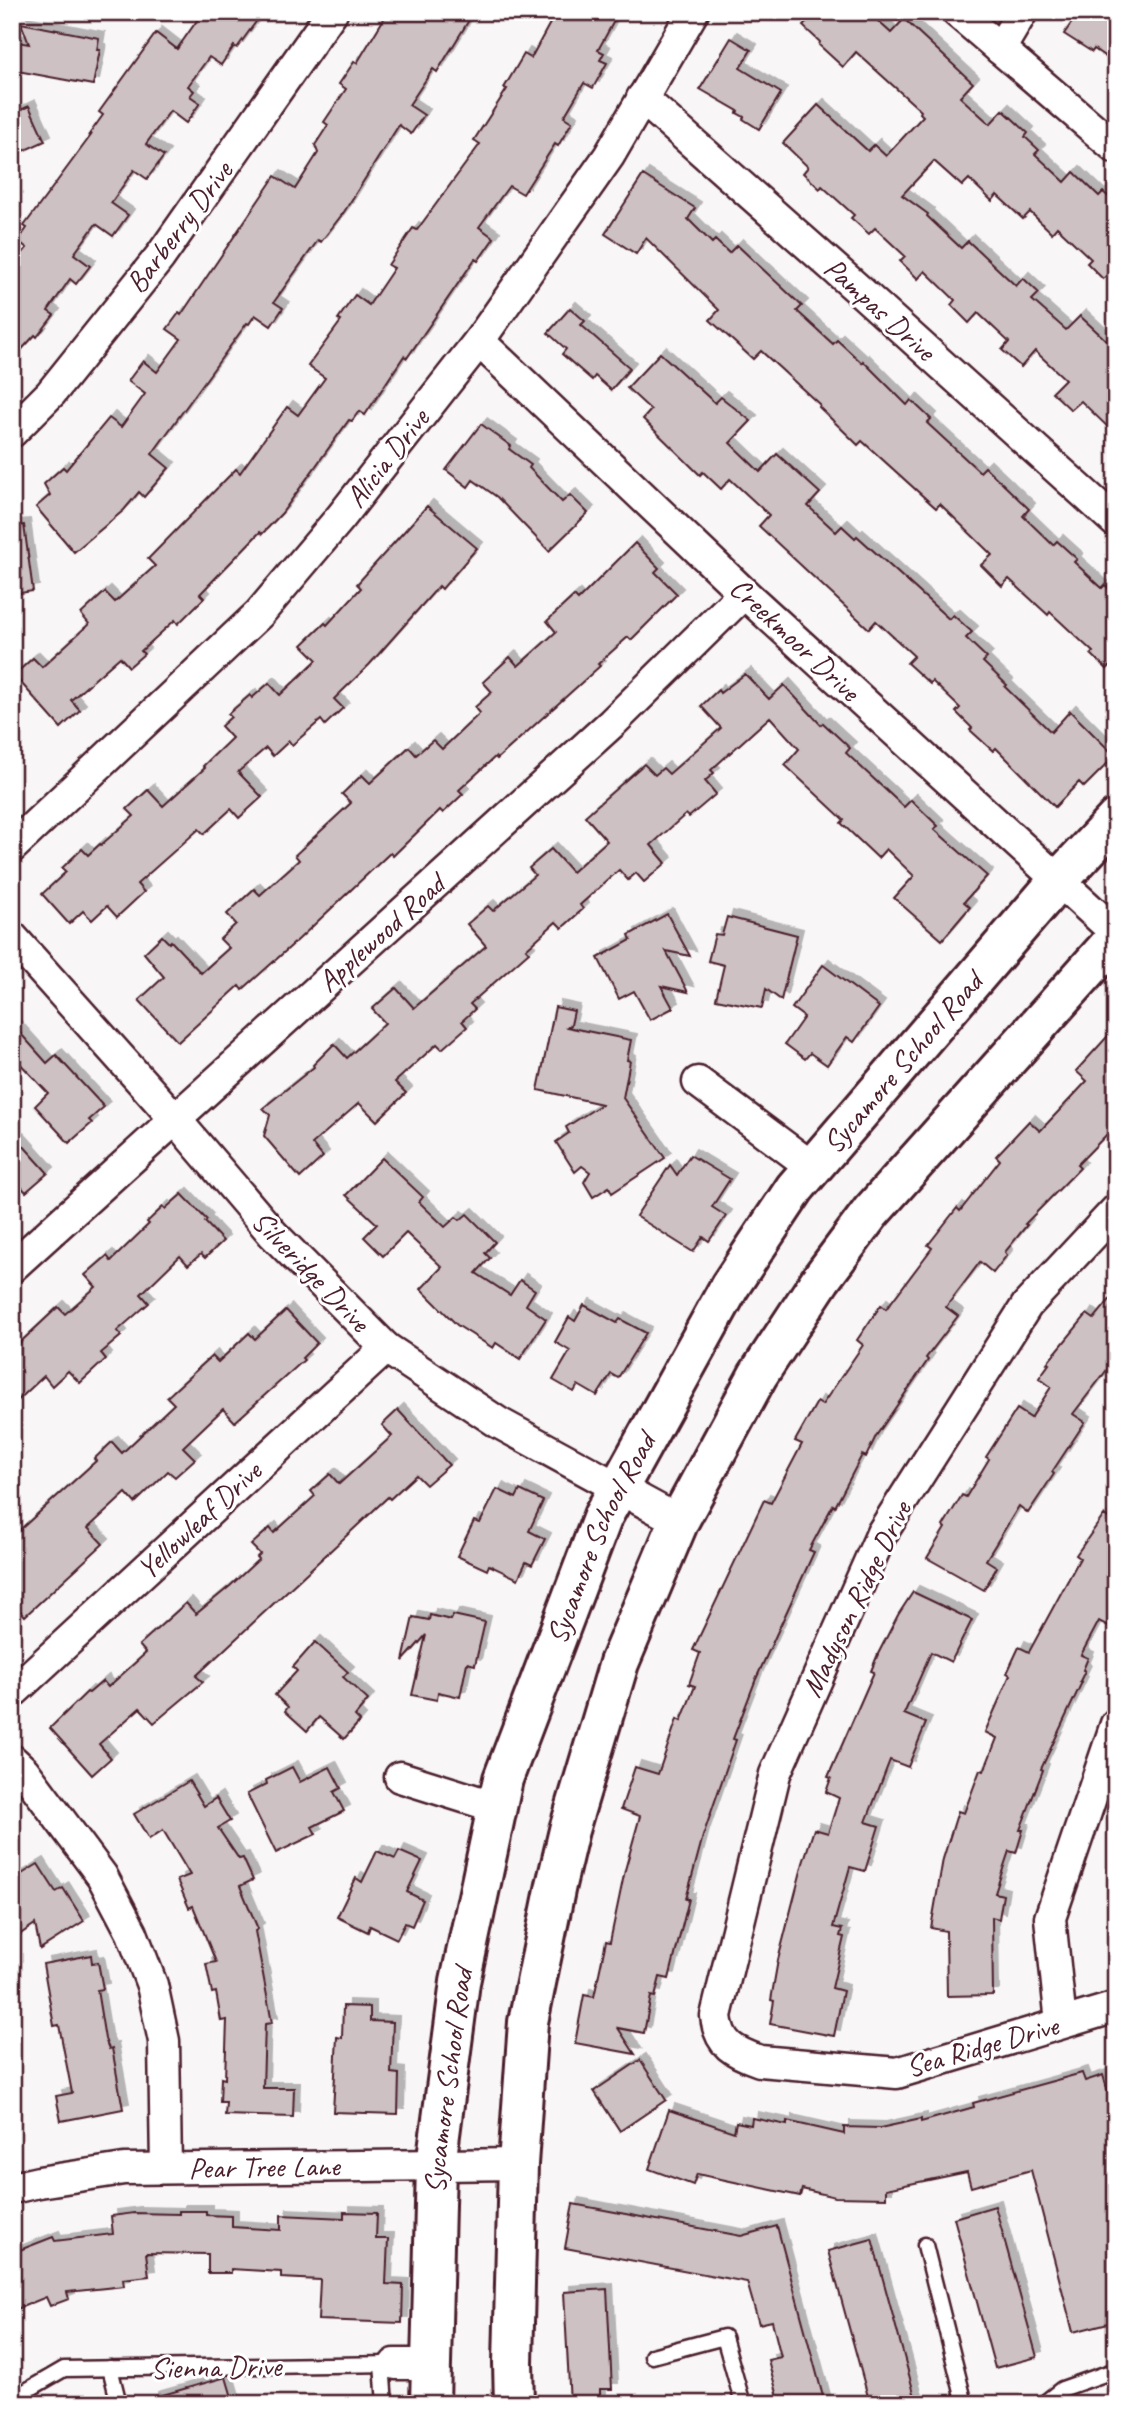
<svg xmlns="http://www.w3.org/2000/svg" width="1128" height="2416" font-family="Caveat,sans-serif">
	<defs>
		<filter id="shadow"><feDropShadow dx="6" dy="-6" stdDeviation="0" flood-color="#0004"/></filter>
	</defs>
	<rect width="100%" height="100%" fill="#f8f6f7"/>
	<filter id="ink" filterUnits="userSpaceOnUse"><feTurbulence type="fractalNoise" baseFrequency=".0143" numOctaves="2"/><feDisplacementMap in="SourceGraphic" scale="14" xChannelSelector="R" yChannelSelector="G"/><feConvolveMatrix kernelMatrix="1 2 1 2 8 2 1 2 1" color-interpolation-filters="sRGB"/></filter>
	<g filter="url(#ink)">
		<g fill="#cdc1c4" stroke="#4a1f2b" stroke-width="2" filter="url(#shadow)">
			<path d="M203,12H263L237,48L234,46L221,65L209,57L188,86L194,91L190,96L200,103L186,123L170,111L146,144L164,156L147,179L134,170L111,203L128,215L113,236L96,224L74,254L90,266L76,284L70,279L48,311L54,315L37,337L35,335L12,360V266L27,248L18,241L27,228L24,226L92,134L88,136L103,115L99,112L156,33L177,49Z"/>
			<path d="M388,12H474L437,72L433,69L409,105L424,115L411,134L399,125L344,212L321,242L318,240L274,302L283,308L271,326L255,315L249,324L247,323L152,454L169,468L144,497L139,492L124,510L74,552L36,507L50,495L44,484L63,467L66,470L109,418L121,427L145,394L128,381L143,361L157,372L181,339L167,329L179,313L181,315L275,176L295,189L318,153L315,145L328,125L324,122L346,89L339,84L354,62L357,63Z"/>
			<path d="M556,12H619L598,50L604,53L600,60L607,63L593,88L584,83L564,117L572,122L558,146L555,144L523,194L509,186L479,227L494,238L478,261L475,259L407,358L404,356L365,415L359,411L352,421L349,420L282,513L262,534L260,532L200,594L204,598L178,624L175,620L141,651L144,654L129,667L120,657L71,700L80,710L61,728L14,675L33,658L42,667L89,624L81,614L105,592L115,602L155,566L148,559L236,469L240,473L287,407L298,415L325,378L308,366L341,321L338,319L355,295L369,305L394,268L388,265L413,228L417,230L480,144L474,140L507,89L504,88L524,54L531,58Z"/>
			<path d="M793,12H868L891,33L904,19L973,83L960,97L990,124L1003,110L1028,133L1025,137L1039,150L1035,154L1065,182L1074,172L1099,196L1103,192L1116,203V266L1103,279L1087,263L1091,259L1057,227L1052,233L1030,212L1023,219L997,195L992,201L969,179L962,186L934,161L902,195L928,214L927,216L961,248L968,241L1016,286L1023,278L1039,293L1032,300L1066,330L1080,316L1106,340L1116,329V435L1081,401L1071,410L1052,392L1065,379L1035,351L1021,367L1002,350L1009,342L978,313L969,323L951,305L955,300L925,271L918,279L900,261L905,256L875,228L869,234L851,218L854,215L822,186L820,189L803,173L808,167L783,143L818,105L868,151L874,145L886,156L923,116L920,113L921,111L856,52L843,67L819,45L820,42L803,26L806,23Z"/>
			<path d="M1079,12H1116V64L1094,49L1092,52L1064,34Z"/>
			<path d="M21,23L99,38L97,50H100L93,85L12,70V41L29,44Z"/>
			<path d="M731,38L751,50L740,68L781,93L759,129L743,119L744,117L737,113L738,111L700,89Z"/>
			<path d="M29,106L45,141L12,156V114Z"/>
			<path d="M643,175L695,208L688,219L712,243L715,240L729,253L737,245L802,306L797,311L833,344L837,340L862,363L863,361L907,405L911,400L931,419L927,423L980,472L985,467L1029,509L1023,516L1053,545L1057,541L1077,559L1074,562L1102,588L1105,585L1116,595V660L1107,669L1091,654L1093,652L1050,612L1048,615L1009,579L1002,586L981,565L992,555L940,504L936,508L862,441L858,445L819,407L820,405L761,351L753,359L710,320L719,310L646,238L636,254L605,234Z"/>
			<path d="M570,308L585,321L581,325L630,368L611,390L595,376L592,380L562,354L566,349L548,333Z"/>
			<path d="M660,353L715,403L721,397L751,421L730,443L760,472L777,454L820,493L808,506L836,532L842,526L855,538L857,536L949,619L953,615L972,632L966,638L987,658L983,662L1007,685L1005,687L1051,732L1070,711L1115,756L1084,787L1079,782L1055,807L996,748L993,751L970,730L972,728L956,712L960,708L932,681L930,684L907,663L914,656L876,621L869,629L759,526L769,515L730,479L721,489L703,472L700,475L643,419L651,410L627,388Z"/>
			<path d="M481,424L511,446L509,449L531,465L529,468L562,502L570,495L588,513L549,551L497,497L473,480L468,487L446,470Z"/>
			<path d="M427,506L477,548L442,589L439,586L369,665L334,699L343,708L325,725L321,720L292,745L289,741L273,756L266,748L238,772L262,797L239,818L231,809L204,834L199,829L137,884L144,892L117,917L107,906L92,920L83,911L69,924L42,894L66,872L62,868L82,849L88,855L100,844L101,845L134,816L127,809L148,790L163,806L205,768L203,766L232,738L221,726L231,717L228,714L250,695L252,698L269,683L280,695L317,660L302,645L325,623L327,625L361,588L357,584Z"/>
			<path d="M24,525L33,591L14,594L12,579V526Z"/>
			<path d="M635,543L659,568L655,572L677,594L631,640L628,637L598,664L600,666L497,759L495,757L459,790L463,794L443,813L440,810L393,856L390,853L299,939L242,990L239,986L178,1042L139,1000L164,977L144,953L162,936L169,943L171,941L201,973L229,948L220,939L236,924L227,914L254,889L260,895L299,860L295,855L351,803L342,794L362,775L370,783L409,747L416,755L433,740L442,749L480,713L475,707L492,692L483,682L510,657L518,666L556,632L547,621L574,596L578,600Z"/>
			<path d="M745,674L769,699L784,685L821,725L823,723L850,748L846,753L904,807L911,800L938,826L934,829L987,876L964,902L970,907L942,940L894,898L914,876L886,849L878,858L841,823L844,820L785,765L799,749L770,717L711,770L714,773L705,781L716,794L689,817L686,814L651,845L666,863L644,882L636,873L628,880L619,870L580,905L583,909L562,928L556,922L526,949L529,952L470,1004L475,1009L462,1021L467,1027L442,1049L437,1044L395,1082L406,1093L377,1121L359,1103L312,1144L323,1157L300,1178L264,1136L270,1115L263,1108L314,1067L313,1065L334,1044L347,1058L385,1023L372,1009L396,988L414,1008L486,946L467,924L488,906L493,911L535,875L529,868L551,849L572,872L607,841L585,816L644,764L655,775L663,768L669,774L721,728L701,706L718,690L720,693Z"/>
			<path d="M667,914L690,956L666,951L688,992L661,986L673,1008L650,1020L634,991L619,999L598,958L631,940L629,935Z"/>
			<path d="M727,917L797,935L781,1000L766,989L762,1008L716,999L724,965L708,961L715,934L722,935Z"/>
			<path d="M823,965L879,1007L854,1042L847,1037L827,1065L810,1053L805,1059L785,1044L804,1017L792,1008Z"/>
			<path d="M555,1007L574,1011L571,1025L567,1027L631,1040L627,1060L630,1061L623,1098L665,1158L612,1193L609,1187L593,1197L584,1182L590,1172L582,1166L575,1172L556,1142L569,1133L566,1127L602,1104L538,1090Z"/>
			<path d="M12,1024L47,1063L56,1055L104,1107L89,1120L92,1123L69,1143L35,1106L48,1093L12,1055Z"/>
			<path d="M1116,1027V1125L1077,1165L1080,1168L1025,1224L1027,1225L1005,1252L1007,1255L993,1273L980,1262L946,1307L958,1316L926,1358L928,1360L876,1436L866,1457L862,1455L835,1507L833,1505L809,1550L814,1552L756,1679L733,1739L736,1740L703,1836L686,1899H689L669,1979L660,1977L655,1997L651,1996L644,2033L618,2028L635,2054L575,2043L584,1995L594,1997L606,1941L610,1942L625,1870L640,1816L621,1809L635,1767L658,1774L677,1719L681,1721L695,1686L689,1684L700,1653L693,1650L764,1500L771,1503L802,1444L795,1441L817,1402L822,1405L863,1345L857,1340L881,1305L886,1309L932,1248L928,1245L957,1208L960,1211L1000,1160L996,1156L1029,1121L1040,1131L1087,1081L1076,1071Z"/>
			<path d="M12,1133L48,1173L26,1192L12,1177Z"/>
			<path d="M690,1155L730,1179L712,1207L726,1216L709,1241L703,1237L693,1252L636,1216L670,1165L677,1175Z"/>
			<path d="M382,1158L423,1197L419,1202L445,1227L456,1217L460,1220L467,1214L495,1242L485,1253L490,1258L476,1273L510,1295L520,1280L535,1290L526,1305L546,1319L520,1359L496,1343L493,1348L457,1325L421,1289L442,1267L406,1233L383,1256L364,1237L377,1224L346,1195Z"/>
			<path d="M182,1194L207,1220L205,1222L223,1241L205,1258L201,1254L188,1265L180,1256L141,1294L149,1303L117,1331L121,1336L101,1353L106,1359L80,1383L68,1371L52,1386L44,1376L12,1406V1350L58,1307L65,1314L96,1287L85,1275L107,1256L111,1261L149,1224L147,1222L163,1207L165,1209Z"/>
			<path d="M1116,1292V1358L1073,1414L1085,1422L1052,1472L1054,1474L1028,1513L1019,1506L986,1560L997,1567L984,1590L927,1558L945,1528L943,1526L962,1495L966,1497L989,1459L986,1457L1017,1409L1031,1418L1051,1387L1039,1378L1049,1364L1047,1363L1087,1314L1094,1319Z"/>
			<path d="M584,1305L617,1323L620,1319L646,1333L618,1378L611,1374L597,1396L578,1385L574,1392L553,1380L570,1351L555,1342L569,1317L575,1321Z"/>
			<path d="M286,1310L317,1343L302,1358L304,1360L235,1422L223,1409L183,1447L195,1459L175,1477L168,1471L135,1503L126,1493L88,1528L103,1544L25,1616L12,1602V1537L96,1461L94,1459L112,1442L122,1453L174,1404L167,1397L212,1356L218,1362L249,1333L255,1339Z"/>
			<path d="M398,1410L449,1465L426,1485L416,1475L390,1499L388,1497L196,1676L203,1682L154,1723L140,1708L99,1744L111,1758L92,1775L50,1728L87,1692L89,1693L103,1681L108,1687L146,1653L139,1645L186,1603L196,1614L230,1586L259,1559L257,1557L260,1554L251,1545L270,1528L274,1533L315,1496L311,1491L330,1474L339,1484L392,1436L382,1425Z"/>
			<path d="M497,1489L516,1498L520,1490L543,1501L529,1531L545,1539L532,1565L526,1562L518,1579L489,1565L487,1570L457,1556L474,1521L480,1523Z"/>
			<path d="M1104,1515L1116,1523V1630L1099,1621L1081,1655L1088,1658L1083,1670L1085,1671L1080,1681L1082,1682L1041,1769L1043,1770L1020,1830H1023L1016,1853L1009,1851L995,1893L1003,1895L999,1919L992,1917L993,1995L947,1996L946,1931L931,1928L943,1859L958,1811L964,1813L980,1770L984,1771L997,1738L985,1732L1010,1675L1007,1673L1019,1647L1029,1652L1080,1558L1076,1555Z"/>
			<path d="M913,1592L972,1620L951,1662L931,1652L904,1714L926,1723L908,1767L890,1760L866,1822L879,1826L865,1871L850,1867L833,1927L842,1929L840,1936L844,1937L832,1988L843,1991L834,2036L770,2024L774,2001L771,2000L778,1960L803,1863L814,1829L828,1833L839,1798L826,1792L831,1778L828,1777L874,1672L871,1671L878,1654L898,1615Z"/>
			<path d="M430,1615L451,1620L453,1615L485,1622L475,1665L467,1663L460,1697L438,1692L437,1700L412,1695L426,1635L403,1661L413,1617L429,1620Z"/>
			<path d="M315,1642L348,1672L343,1677L368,1700L355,1716L360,1721L344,1739L319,1717L307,1731L285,1711L288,1707L275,1695L297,1671L293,1667Z"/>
			<path d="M292,1767L300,1782L330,1767L341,1788L334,1792L344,1811L312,1827L316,1834L276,1853L247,1794L267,1784L266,1780Z"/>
			<path d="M189,1781L204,1806L216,1798L230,1821L218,1828L239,1859L243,1858L253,1880L240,1886L258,1929L255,1931L272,2023L265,2024L263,2088H294L293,2117L225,2115L226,2102H220L221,2078L225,2079L227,2020L221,2021L216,1992L212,1993L206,1964L216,1962L193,1906L189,1908L177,1880L190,1875L163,1830L149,1839L134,1814Z"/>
			<path d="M377,1851L395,1859L399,1851L422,1861L407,1892L423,1900L412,1926L405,1923L397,1939L370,1926L368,1932L337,1917L356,1878L362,1882Z"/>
			<path d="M38,1864L56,1892L63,1888L84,1921L40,1949L35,1924L19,1935L12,1924V1880Z"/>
			<path d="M91,1955L92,1963L98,1962L103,1989L97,1990L105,2039L109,2049L112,2048L123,2109L61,2121L56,2096L72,2093L59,2025L54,2026L43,1964Z"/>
			<path d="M343,2006L370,2007V2021L393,2022L391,2073L399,2074L398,2114L333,2112L337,2037L342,2038Z"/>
			<path d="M640,2060L666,2100L620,2131L594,2091Z"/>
			<path d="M1082,2073L1085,2081L1103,2075L1116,2119V2321L1073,2332L1031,2170L971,2187L967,2172L886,2189V2198L835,2197L802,2189L800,2196L697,2174L693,2185L649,2169L669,2110L734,2132L736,2122L751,2125L752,2118L787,2125V2121L844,2134V2127L880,2128L921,2119V2122L974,2107L973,2103Z"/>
			<path d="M573,2204L741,2236L777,2226L825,2404H780L768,2360L781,2357L772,2321L759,2324L747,2282L565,2248Z"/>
			<path d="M995,2206L1037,2357L995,2368L954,2218Z"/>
			<path d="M179,2211H206V2215L232,2216V2227L281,2230V2215L344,2218V2212L377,2213L376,2239H388L386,2284L403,2285L402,2323L318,2320L320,2280L281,2278V2272L231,2269V2273H208V2254L146,2253L149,2276L123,2279L124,2286L67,2292L69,2299L50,2306L46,2297L12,2311V2253L53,2237L55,2241L113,2234L111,2216L134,2213L179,2214Z"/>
			<path d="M872,2239L917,2404H870L828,2251Z"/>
			<path d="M607,2289L612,2389H600V2404H570L564,2292Z"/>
			<path d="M226,2377L234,2404H153L152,2398Z"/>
		</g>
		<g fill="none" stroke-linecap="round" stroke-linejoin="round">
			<defs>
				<g id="service">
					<path d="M925,2245L965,2404"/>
					<path d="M652,2356L724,2337L743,2404"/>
					<path d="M382,2364L385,2404"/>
					<path d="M110,2368L119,2404"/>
					<path d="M14,2404L26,2391L64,2369L395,2364"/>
					<path d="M1043,2404L1062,2389L1116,2370"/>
				</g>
				<g id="minor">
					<path d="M957,12L1116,148"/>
					<path d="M1000,49L1022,12"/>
					<path d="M642,98L859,290L1116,522"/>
					<path d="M479,341L744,593L1116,933"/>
					<path d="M12,432L51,393L160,257L332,12"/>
					<path d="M12,847L259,614L341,517L479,341L609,156L693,12"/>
					<path d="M12,937L175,1119L273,1234L386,1348L499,1423L679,1521"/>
					<path d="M698,1082L812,1167"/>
					<path d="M1116,1210L1027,1305L882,1533L775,1774L716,2016C719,2045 734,2052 760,2061L897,2073L1116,2007"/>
					<path d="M12,1267L612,723L744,593"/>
					<path d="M12,1693L386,1348"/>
					<path d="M12,1760L24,1771L102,1876L132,1933L152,1985L164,2041L166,2168"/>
					<path d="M400,1777L499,1808"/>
					<path d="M1061,2023L1050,1918L1116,1724"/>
					<path d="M12,2188L39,2182L124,2169L518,2164"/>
					<path d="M395,2364H430"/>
				</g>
				<g id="secondary">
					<path id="s1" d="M430,2404L436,2165L460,1982L503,1779L603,1516L730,1286L795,1188L1058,881L1116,819"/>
					<path d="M514,2404L513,2363L518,2164L528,2022L556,1885L569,1830L619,1663L679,1521L758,1375L821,1279L871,1212L1116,938"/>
				</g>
			</defs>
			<use href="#service" stroke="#4a1f2b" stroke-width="19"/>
			<use href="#minor" stroke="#4a1f2b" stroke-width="35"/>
			<use href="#secondary" stroke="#4a1f2b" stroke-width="44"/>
			<use href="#service" stroke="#fff" stroke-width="14"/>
			<use href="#minor" stroke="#fff" stroke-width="30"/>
			<use href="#secondary" stroke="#fff" stroke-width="38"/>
		</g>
	</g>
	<g text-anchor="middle" stroke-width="6" stroke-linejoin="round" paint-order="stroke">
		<g font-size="30" fill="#4a1f2b" stroke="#fff">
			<text transform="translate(179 227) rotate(-53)" y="10">Barberry Drive</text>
			<text transform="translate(880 309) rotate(42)" y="10">Pampas Drive</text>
			<text transform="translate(387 458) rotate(-52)" y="10">Alicia Drive</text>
			<text transform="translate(795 639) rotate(43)" y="10">Creekmoor Drive</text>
			<text transform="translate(381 933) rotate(-42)" y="10">Applewood Road</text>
			<text dy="10" stroke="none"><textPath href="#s1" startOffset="1458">Sycamore School Road</textPath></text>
			<text transform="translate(311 1271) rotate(46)" y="10">Silveridge Drive</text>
			<text transform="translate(199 1520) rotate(-43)" y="10">Yellowleaf Drive</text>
			<text dy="10" stroke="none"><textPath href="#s1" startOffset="891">Sycamore School Road</textPath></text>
			<text transform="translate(856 1599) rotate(-64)" y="10">Madyson Ridge Drive</text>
			<text transform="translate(982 2046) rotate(-16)" y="10">Sea Ridge Drive</text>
			<text dy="10" stroke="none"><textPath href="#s1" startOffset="324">Sycamore School Road</textPath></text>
			<text transform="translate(264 2167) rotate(-1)" y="10">Pear Tree Lane</text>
			<text transform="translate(216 2367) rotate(-1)" y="10">Sienna Drive</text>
		</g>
	</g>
	<rect width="1128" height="2416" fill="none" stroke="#fff" stroke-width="42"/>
	<rect x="21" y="21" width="1086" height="2374" fill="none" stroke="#4a1f2b" stroke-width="2.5" filter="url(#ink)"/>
</svg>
